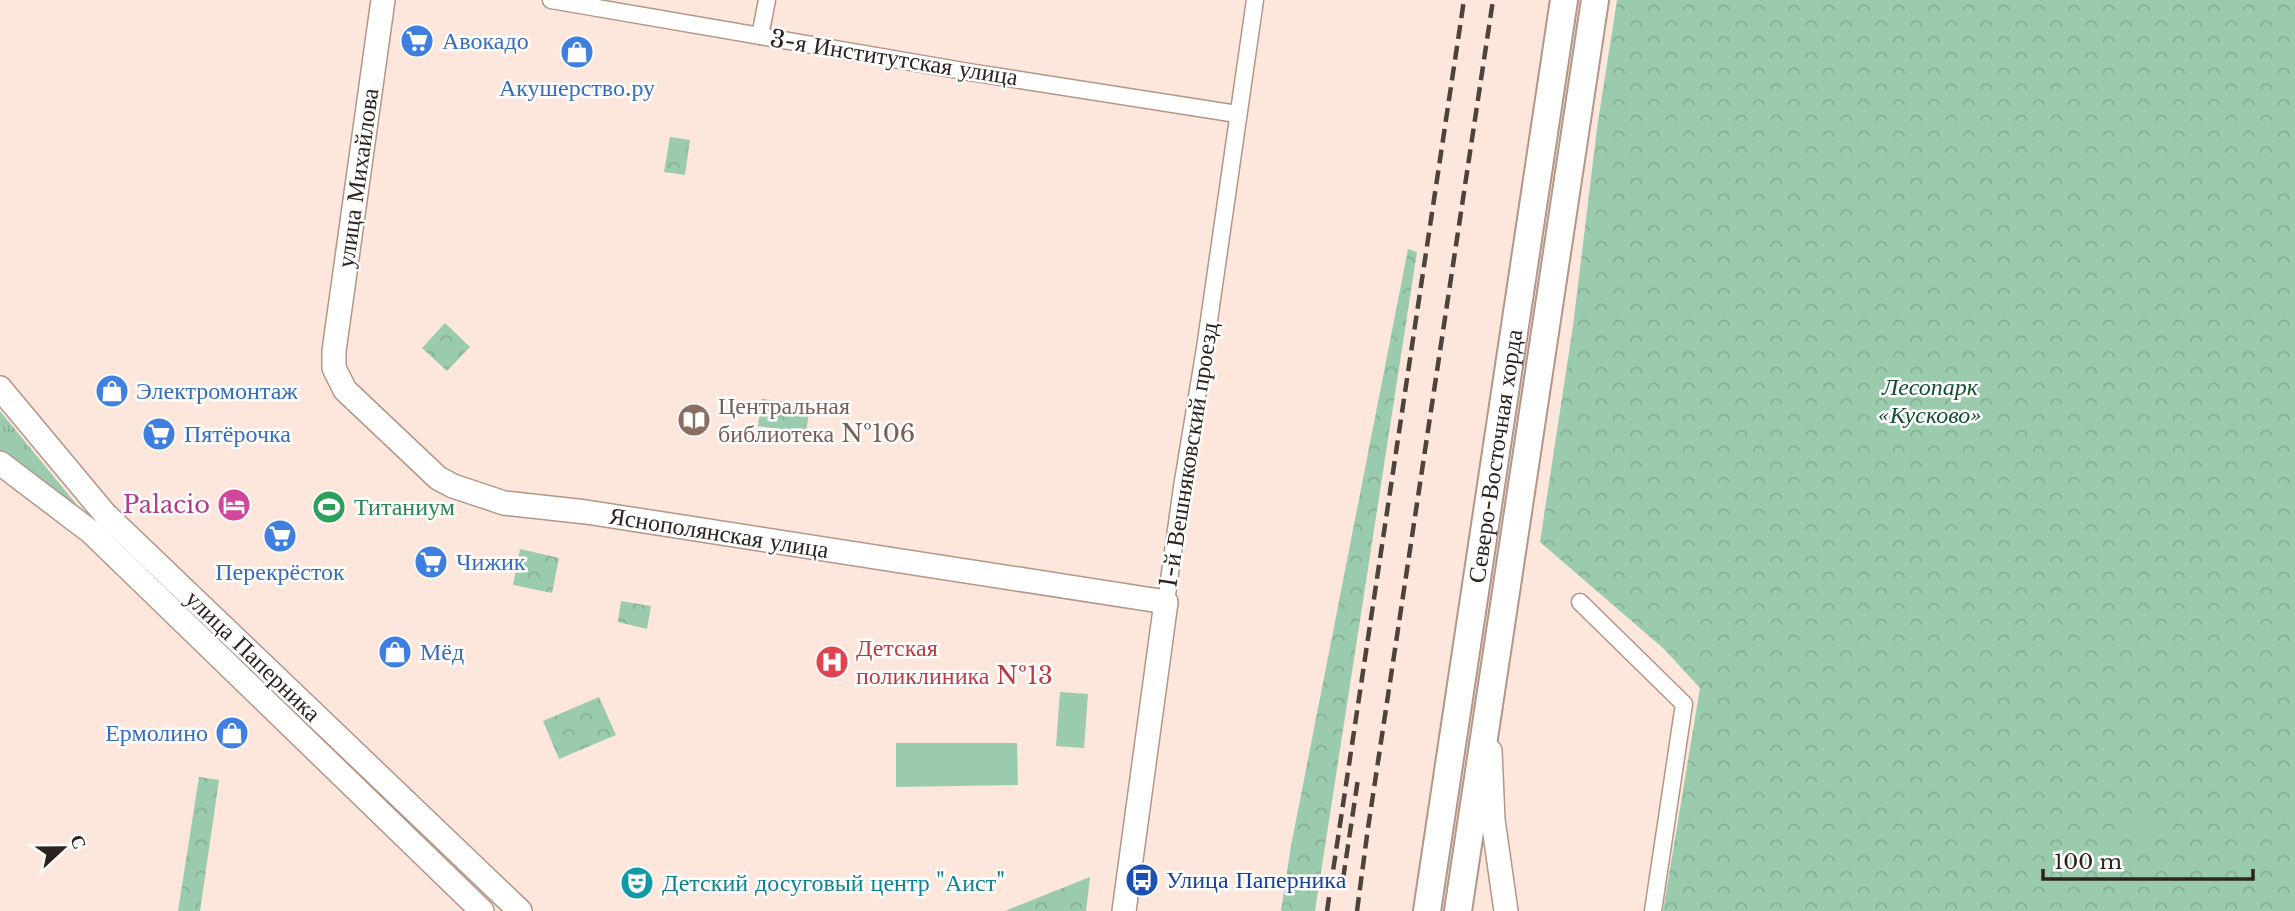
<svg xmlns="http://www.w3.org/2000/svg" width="2295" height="911" font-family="'Libre Baskerville',serif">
	<defs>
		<pattern id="grass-tufts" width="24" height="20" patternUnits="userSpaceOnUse" patternTransform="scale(1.75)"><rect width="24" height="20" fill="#9bcbad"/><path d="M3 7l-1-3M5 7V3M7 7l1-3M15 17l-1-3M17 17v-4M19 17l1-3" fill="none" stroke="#86ae94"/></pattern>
		<pattern id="forest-crowns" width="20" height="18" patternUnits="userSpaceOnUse" patternTransform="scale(1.75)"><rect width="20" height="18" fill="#9bcbad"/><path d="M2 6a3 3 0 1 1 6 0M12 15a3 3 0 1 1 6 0" fill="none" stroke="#86ae94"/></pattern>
	</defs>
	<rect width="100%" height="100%" fill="#fde6db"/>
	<path fill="url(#grass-tufts)" d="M0,411L86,516L0,451Z"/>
	<g fill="url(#forest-crowns)">
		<path d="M1617,0H2295V911H1663L1700,688L1664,649L1540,542L1573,326L1597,128Z"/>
		<path d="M670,137L690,140L685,175L664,172Z"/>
		<path d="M1408,249L1417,252L1315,911H1281L1291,846Z"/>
		<path d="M445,323L470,347L447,371L422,348Z"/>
		<path d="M762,399L810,405L806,433L758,426Z"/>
		<path d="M520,549L559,558L552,593L513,585Z"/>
		<path d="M621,601L651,606L647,629L618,622Z"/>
		<path d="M599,697L616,735L559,759L543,721Z"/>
		<path d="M199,777L219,780L200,911H178Z"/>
		<path d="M1090,877L1086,911H1005Z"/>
	</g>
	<g fill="#9bcbad">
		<path d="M1060,692L1088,694L1084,748L1056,746Z"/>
		<path d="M896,743H1017L1018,785L896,787Z"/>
		<path d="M2131,813L2145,814L2157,825L2146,840L2129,833L2123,822Z"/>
	</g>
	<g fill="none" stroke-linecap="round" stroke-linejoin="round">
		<defs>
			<g id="street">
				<path d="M551,0L969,72L1237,114"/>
				<path d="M760,36L767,0"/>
				<path d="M1166,602L1182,487L1205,348L1255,0"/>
				<path d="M1580,602L1684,704L1653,911"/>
			</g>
			<g id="secondary">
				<path d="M383,0L334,351V368L345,390L438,478L453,486L504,503L586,512L1166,602L1124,911"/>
				<path d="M0,388L105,514L520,911"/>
				<path d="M0,463L91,532L482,911"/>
				<path d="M1490,751L1493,820L1506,911"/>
			</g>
			<g id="primary">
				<path id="s1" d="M1427,911L1564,0"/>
				<path d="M1458,911L1595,0"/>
			</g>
		</defs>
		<use href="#street" stroke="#b19689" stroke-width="19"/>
		<use href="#secondary" stroke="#b19689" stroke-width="26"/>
		<use href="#primary" stroke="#b19689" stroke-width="30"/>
		<use href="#street" stroke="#fff" stroke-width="16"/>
		<use href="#secondary" stroke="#fff" stroke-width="23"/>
		<use href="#primary" stroke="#fff" stroke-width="26"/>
		<g stroke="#4e423c" stroke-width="4.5" stroke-dasharray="14 7" stroke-linecap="butt">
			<path d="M1343,879L1358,779"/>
			<path d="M1327,911L1464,0"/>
			<path d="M1357,911L1368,828L1493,0"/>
		</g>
	</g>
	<defs>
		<symbol id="supermarket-disc" viewBox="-11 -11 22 22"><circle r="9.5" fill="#3f7fe0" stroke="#fff"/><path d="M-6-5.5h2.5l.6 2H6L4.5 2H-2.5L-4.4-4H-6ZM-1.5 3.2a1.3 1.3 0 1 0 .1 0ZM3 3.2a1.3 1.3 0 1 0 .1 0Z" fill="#fff"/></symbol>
		<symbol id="shop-disc" viewBox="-11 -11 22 22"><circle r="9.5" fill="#3f7fe0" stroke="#fff"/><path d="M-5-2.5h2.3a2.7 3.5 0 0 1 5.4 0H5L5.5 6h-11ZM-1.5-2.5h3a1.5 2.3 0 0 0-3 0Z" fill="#fff"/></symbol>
		<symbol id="library-disc" viewBox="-11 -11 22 22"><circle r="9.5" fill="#8d6e63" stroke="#fff"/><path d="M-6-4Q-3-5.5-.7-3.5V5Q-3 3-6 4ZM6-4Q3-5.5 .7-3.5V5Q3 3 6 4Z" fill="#fff"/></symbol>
		<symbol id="hotel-disc" viewBox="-11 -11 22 22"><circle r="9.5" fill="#d1479c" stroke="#fff"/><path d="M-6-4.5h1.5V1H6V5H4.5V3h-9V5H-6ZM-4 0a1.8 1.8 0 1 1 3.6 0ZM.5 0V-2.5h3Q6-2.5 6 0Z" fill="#fff"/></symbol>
		<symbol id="stadium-disc" viewBox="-11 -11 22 22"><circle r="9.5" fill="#2e9e5b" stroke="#fff"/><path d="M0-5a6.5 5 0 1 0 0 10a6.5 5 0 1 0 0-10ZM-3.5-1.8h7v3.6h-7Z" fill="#fff"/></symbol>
		<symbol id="hospital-disc" viewBox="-11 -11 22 22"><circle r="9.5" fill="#e0444e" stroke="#fff"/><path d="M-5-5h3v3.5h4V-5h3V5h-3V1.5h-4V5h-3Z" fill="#fff"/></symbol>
		<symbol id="bus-disc" viewBox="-11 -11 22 22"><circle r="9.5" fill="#1a4fb4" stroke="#fff"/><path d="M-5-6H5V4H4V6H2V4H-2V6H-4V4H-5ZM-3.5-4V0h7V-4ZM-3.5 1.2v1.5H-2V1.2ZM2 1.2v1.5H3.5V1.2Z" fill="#fff"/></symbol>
		<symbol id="theatre-disc" viewBox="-11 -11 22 22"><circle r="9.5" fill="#0f9aa8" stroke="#fff"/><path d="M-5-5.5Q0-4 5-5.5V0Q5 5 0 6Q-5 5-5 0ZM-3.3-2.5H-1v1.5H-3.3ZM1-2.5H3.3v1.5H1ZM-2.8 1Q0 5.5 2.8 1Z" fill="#fff"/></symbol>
	</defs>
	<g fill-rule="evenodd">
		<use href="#supermarket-disc" x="398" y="22" width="38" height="38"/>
		<use href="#shop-disc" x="558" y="33" width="38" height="38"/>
		<use href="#shop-disc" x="93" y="372" width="38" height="38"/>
		<use href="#library-disc" x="675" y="401" width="38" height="38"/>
		<use href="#supermarket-disc" x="140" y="415" width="38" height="38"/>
		<use href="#hotel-disc" x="215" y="486" width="38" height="38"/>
		<use href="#stadium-disc" x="310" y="488" width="38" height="38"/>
		<use href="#supermarket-disc" x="261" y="517" width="38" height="38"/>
		<use href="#supermarket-disc" x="412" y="543" width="38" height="38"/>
		<use href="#shop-disc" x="376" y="633" width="38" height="38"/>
		<use href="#hospital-disc" x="813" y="643" width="38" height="38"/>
		<use href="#shop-disc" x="213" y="714" width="38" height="38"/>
		<use href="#bus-disc" x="1123" y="861" width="38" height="38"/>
		<use href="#theatre-disc" x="618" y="864" width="38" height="38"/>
	</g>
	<g text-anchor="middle" stroke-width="5" stroke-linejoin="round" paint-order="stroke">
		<g font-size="24" fill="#366cbe" stroke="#fff" text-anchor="start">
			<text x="442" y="49">Авокадо</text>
			<text x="577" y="96" text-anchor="middle">Акушерство.ру</text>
			<text x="136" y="399">Электромонтаж</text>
			<text x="184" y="442">Пятёрочка</text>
			<text x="456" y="570">Чижик</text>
			<text x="280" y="580" text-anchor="middle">Перекрёсток</text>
			<text x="420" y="660">Мёд</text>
			<text x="208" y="741" text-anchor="end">Ермолино</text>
		</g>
		<g font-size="24" fill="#2d231e" stroke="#fff">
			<text transform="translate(894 58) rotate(9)" y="8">3-я Институтская улица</text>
			<text transform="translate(358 178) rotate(-82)" y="8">улица Михайлова</text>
			<text transform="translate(1189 455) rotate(-81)" y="8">1-й Вешняковский проезд</text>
			<text dy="8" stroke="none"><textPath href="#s1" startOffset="460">Северо-Восточная хорда</textPath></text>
			<text transform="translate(719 533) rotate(9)" y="8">Яснополянская улица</text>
			<text transform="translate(253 656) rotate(44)" y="8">улица Паперника</text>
		</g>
		<g font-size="24" font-style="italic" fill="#144e31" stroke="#fff">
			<text x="1930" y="395">Лесопарк<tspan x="1930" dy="28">«Кусково»</tspan></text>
		</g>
		<g font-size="24" fill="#785e54" stroke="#fff" text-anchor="start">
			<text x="718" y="414">Центральная<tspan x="718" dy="28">библиотека №106</tspan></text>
		</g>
		<g font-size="24" fill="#b23c85" stroke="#fff" text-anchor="end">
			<text x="210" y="513">Palacio</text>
		</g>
		<g font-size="24" fill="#27864d" stroke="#fff" text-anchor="start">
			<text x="354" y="515">Титаниум</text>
		</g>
		<g font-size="24" fill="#be3a42" stroke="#fff" text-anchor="start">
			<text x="856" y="656">Детская<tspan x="856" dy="28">поликлиника №13</tspan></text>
		</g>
		<g font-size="24" fill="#164399" stroke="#fff" text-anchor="start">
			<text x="1166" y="888">Улица Паперника</text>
		</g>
		<g font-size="24" fill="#0d838f" stroke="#fff" text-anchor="start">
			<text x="662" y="891">Детский досуговый центр "Аист"</text>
		</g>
	</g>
	<g transform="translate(63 848) rotate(68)" stroke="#ffffff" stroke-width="5" paint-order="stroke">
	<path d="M0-5L12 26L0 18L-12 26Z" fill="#2d231e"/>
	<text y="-10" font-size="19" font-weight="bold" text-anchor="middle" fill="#2d231e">С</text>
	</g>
	<path d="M2043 869v10h210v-10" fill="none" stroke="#2d231e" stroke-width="3.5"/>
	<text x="2054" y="869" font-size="21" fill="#2d231e" stroke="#ffffff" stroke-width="5" paint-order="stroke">100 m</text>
</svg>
